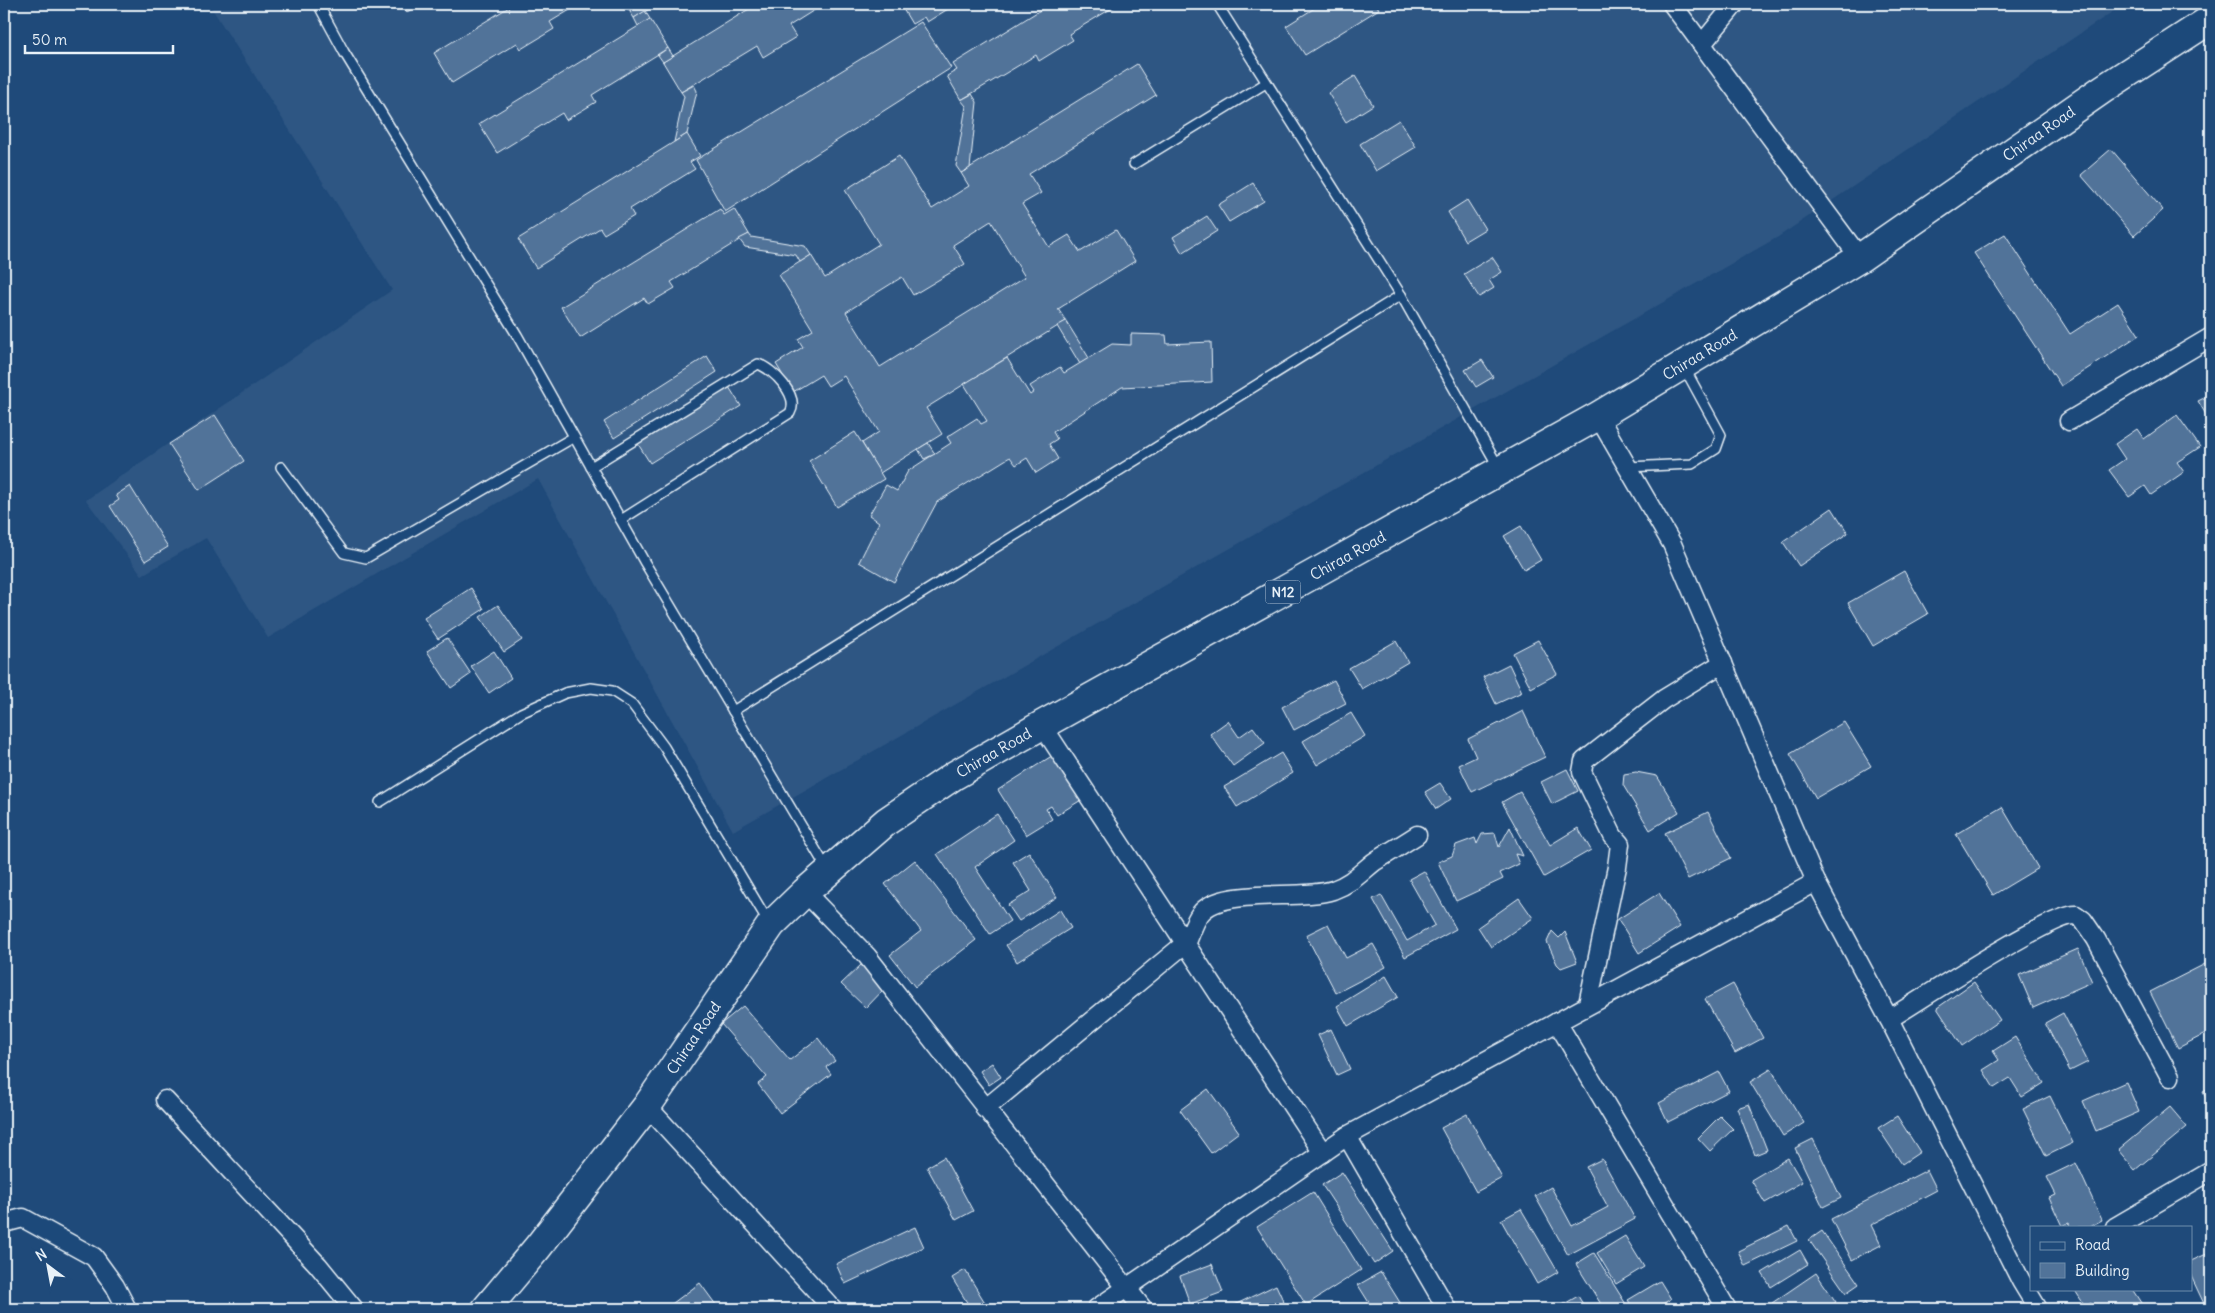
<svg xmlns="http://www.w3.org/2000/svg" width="2215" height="1313" font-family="Delius,sans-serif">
	<rect width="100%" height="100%" fill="#1f4a7a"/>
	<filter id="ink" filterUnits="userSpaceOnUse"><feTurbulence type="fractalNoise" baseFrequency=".02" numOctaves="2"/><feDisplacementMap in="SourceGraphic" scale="10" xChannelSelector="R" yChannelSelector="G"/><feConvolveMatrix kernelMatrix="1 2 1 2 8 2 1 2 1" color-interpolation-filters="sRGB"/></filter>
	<g filter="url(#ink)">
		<path fill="#2e5683" d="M209,4H2124L1778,237L733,831L538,479L268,638L206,538L142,575L86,500L392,290Z"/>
		<g fill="#517399" stroke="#e8f1f8" fill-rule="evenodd">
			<path d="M402,4H421L407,12Z"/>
			<path d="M514,4H580L550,22L554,29L521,49L517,43L452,83L434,53Z"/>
			<path d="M625,4H658L634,18Z"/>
			<path d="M757,4H824L789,26L796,37L763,57L757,46L681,92L663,62Z"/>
			<path d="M900,4H956L927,22L924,17L912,24Z"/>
			<path d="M1050,4H1119L1069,34L1073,40L1039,61L1036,55L961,100L947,76L957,70L953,64Z"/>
			<path d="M1321,4H1376L1379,9L1305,55L1286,26Z"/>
			<path d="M645,11L650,19L638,26L634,18Z"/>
			<path d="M650,19L668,48L592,95L596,102L566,120L562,113L497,153L479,124Z"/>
			<path d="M921,22L951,68L725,212L696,160Z"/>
			<path d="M668,48L673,56L663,62L658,55Z"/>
			<path d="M1137,64L1156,95L1029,174L1041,193L1022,204L1049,247L1069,235L1080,252L1116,230L1135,261L1058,309L1066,321L926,408L942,434L880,473L862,443L879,432L844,376L828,386L821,375L793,392L776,364L803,347L798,339L813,330L779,275L811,255L825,278L879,244L845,190L899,156L932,209L969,186L961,173ZM991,221L1025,277L880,367L846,312L902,277L913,295L965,264L953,245Z"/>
			<path d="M1355,76L1373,105L1346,122L1328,93Z"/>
			<path d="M694,85L697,91L687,134L674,142L684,96L681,92Z"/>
			<path d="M972,94L977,102L970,168L961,173L956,166L966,106L961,100Z"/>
			<path d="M1399,120L1416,147L1376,171L1360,144Z"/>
			<path d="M687,134L700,156L690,162L695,169L630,209L634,216L604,234L600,228L536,268L518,239Z"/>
			<path d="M2111,149L2163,210L2134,236L2081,175Z"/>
			<path d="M1253,183L1264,201L1229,222L1218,205Z"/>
			<path d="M1467,200L1485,229L1465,241L1448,212Z"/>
			<path d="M720,209L724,215L734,209L749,234L671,282L675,288L648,304L644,298L580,338L561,307Z"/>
			<path d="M1207,216L1217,231L1182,253L1173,237Z"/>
			<path d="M749,234L751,237L805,246L811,255L800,262L796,255L745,247L739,239Z"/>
			<path d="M2005,234L2070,334L2118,303L2139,335L2061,386L1974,253Z"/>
			<path d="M1492,257L1502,272L1489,280L1494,288L1479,297L1464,274Z"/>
			<path d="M1066,321L1089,358L1080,364L1057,326Z"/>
			<path d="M1131,334L1166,335L1167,344L1211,342L1212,382L1122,387L1053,432L1057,439L1049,444L1058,459L1036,473L1027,458L1016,465L1010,457L937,502L894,582L859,562L879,522L869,515L886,485L897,491L908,471L951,443L947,437L977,418L981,424L987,421L964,384L1007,358L1030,395L1034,392L1030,386L1060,367L1064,373L1112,344L1131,345Z"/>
			<path d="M707,356L717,372L614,438L604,422Z"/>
			<path d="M1482,360L1493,377L1476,387L1465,370Z"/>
			<path d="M2211,385V423L2198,401L2208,396L2204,389Z"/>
			<path d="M729,387L741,406L650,463L638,444Z"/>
			<path d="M215,415L244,461L199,490L169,444Z"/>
			<path d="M2177,415L2200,447L2177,462L2184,472L2151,495L2145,486L2129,497L2109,470L2125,459L2115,444L2137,429L2144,439Z"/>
			<path d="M855,432L884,479L837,507L809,461Z"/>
			<path d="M928,443L935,454L924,459L918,449Z"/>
			<path d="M130,486L168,547L145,561L110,506L119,500L116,495Z"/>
			<path d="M1832,508L1848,533L1799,566L1783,542Z"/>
			<path d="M1521,526L1541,560L1524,570L1504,536Z"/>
			<path d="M1904,571L1928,614L1873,646L1848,603Z"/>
			<path d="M471,588L484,609L438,639L424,618Z"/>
			<path d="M498,605L522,640L504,652L480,617Z"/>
			<path d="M447,638L471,674L451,688L427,651Z"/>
			<path d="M1538,640L1557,674L1531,688L1513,653Z"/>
			<path d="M1396,641L1408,662L1362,689L1349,668Z"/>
			<path d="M494,651L511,678L489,693L471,666Z"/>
			<path d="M1509,664L1522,692L1496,704L1483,677Z"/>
			<path d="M1334,680L1346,703L1294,730L1282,707Z"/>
			<path d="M1523,711L1545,757L1472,792L1459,765L1476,757L1468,739Z"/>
			<path d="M1351,713L1365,736L1317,765L1303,741Z"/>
			<path d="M1228,721L1239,737L1253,727L1265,743L1233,766L1210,734Z"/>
			<path d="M1844,722L1871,766L1816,798L1790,754Z"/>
			<path d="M1058,752L1086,797L1057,815L1051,806L1046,809L1052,819L1026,835L998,790Z"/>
			<path d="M1281,753L1293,773L1237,807L1224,787Z"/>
			<path d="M1567,769L1578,791L1552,804L1541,782Z"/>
			<path d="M1636,772L1657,776L1679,812L1650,830L1623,785L1624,774Z"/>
			<path d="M1440,783L1451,799L1436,809L1425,792Z"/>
			<path d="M1520,792L1550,845L1578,828L1591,850L1544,877L1502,802Z"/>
			<path d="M2002,807L2038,868L1993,895L1956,834Z"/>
			<path d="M1708,812L1731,858L1688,879L1665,833Z"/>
			<path d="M997,814L1014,840L975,867L1010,921L990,934L937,854Z"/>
			<path d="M1510,827L1523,856L1515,854L1519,864L1500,873L1503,879L1456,901L1438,862L1452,856L1456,845L1475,838L1477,844L1482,834L1495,833L1499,847Z"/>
			<path d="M1029,852L1057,897L1019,921L1008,905L1031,891L1013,862Z"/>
			<path d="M915,860L976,940L915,987L890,955L921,931L885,884Z"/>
			<path d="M1424,871L1456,929L1405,957L1373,899L1381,895L1407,941L1435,925L1409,879Z"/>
			<path d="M1659,893L1680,927L1639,953L1618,919Z"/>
			<path d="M1519,898L1533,918L1491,947L1478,927Z"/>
			<path d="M1060,910L1071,928L1017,962L1006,945Z"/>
			<path d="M1328,924L1346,958L1373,944L1386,967L1336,993L1306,935Z"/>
			<path d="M1552,931L1559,938L1565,932L1577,962L1561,968L1557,964L1547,942Z"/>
			<path d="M2078,949L2092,982L2033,1008L2019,975Z"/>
			<path d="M2211,961V1031L2178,1048L2150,992Z"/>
			<path d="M862,964L886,987L866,1008L841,984Z"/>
			<path d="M1386,976L1398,997L1348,1026L1337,1006Z"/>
			<path d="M1974,982L2000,1020L1962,1046L1937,1008Z"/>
			<path d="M1733,984L1763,1038L1735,1053L1705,999Z"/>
			<path d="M743,1006L790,1060L818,1038L835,1061L826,1067L831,1074L780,1113L758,1084L767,1077L721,1024Z"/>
			<path d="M2063,1013L2088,1062L2070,1071L2045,1023Z"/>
			<path d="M1331,1029L1350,1069L1337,1075L1318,1035Z"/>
			<path d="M2015,1037L2044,1083L2022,1097L2010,1078L1994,1088L1983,1070L1999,1060L1993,1051Z"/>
			<path d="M992,1063L1001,1077L989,1085L980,1071Z"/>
			<path d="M1771,1069L1804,1123L1783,1136L1750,1082Z"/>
			<path d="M1719,1072L1729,1091L1668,1122L1659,1103Z"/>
			<path d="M2126,1082L2139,1112L2096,1131L2083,1101Z"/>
			<path d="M2211,1088V1108L2203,1092Z"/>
			<path d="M1208,1089L1239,1132L1211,1153L1180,1110Z"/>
			<path d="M2050,1096L2073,1143L2046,1156L2023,1109Z"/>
			<path d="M1749,1104L1767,1150L1755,1155L1737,1108Z"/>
			<path d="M2170,1107L2187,1127L2135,1170L2118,1150Z"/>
			<path d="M1467,1114L1502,1178L1476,1192L1441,1128Z"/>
			<path d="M1720,1116L1733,1129L1710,1151L1698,1138Z"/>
			<path d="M1897,1116L1920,1152L1902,1164L1878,1128Z"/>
			<path d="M1813,1139L1841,1198L1823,1207L1795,1148Z"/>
			<path d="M944,1157L973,1211L956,1220L927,1167Z"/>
			<path d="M1788,1158L1802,1182L1765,1203L1751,1180Z"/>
			<path d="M1602,1159L1635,1219L1568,1255L1535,1196L1551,1187L1572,1226L1608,1207L1586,1167Z"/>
			<path d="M2076,1163L2102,1220L2089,1227H2070L2069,1223L2062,1226L2049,1198L2056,1195L2047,1177Z"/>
			<path d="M1927,1170L1937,1190L1871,1225L1881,1245L1852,1260L1831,1219Z"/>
			<path d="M1342,1172L1393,1251L1374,1264L1322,1185Z"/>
			<path d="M1313,1192L1361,1270L1306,1305L1257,1227Z"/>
			<path d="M1521,1209L1558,1272L1537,1284L1501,1220Z"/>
			<path d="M1789,1226L1797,1241L1745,1266L1738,1251Z"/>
			<path d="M915,1227L924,1247L845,1284L836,1264Z"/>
			<path d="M1822,1231L1859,1284L1846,1293L1809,1240Z"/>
			<path d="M1625,1236L1644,1267L1616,1284L1597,1253Z"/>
			<path d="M1800,1250L1808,1264L1771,1287L1762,1273Z"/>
			<path d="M2211,1252V1306L2206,1308L2191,1276V1261Z"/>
			<path d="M1594,1253L1629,1309H1604L1576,1264Z"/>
			<path d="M1212,1264L1223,1292L1190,1304L1180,1276Z"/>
			<path d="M965,1270L989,1309H971L952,1278Z"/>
			<path d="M1381,1272L1404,1309H1373L1358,1285Z"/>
			<path d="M1816,1273L1836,1302L1826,1309H1777L1772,1303Z"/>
			<path d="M1660,1281L1671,1299L1654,1309H1634L1628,1300Z"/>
			<path d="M700,1283L719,1309H671L669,1306Z"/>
			<path d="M1276,1285L1287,1309H1226Z"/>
			<path d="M2074,1289H2132L2145,1309H2095L2091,1302L2085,1306Z"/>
			<path d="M1578,1296L1586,1309H1560L1559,1307Z"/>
			<path d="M1697,1303L1701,1309H1686Z"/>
			<path d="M1865,1303L1869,1309H1856Z"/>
		</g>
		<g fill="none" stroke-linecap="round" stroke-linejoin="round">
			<defs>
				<g id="service">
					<path d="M318,4L344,52L517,335L645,563L827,869"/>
					<path d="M1217,4L1401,295L1499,468"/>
					<path d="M1134,164L1266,83"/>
					<path d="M281,467L344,553L366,558L574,437"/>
					<path d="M591,467L758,364C773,369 800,396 790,413L621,520"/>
					<path d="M1628,467L1692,464L1716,449L1721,435L1684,367"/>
					<path d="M733,711L1401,295"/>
					<path d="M380,802L521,713L565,693L591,688L612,691L632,704L664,747L769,923"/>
				</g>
				<g id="minor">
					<path d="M1672,4L1860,258"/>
					<path d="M1702,44L1735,4"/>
					<path d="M1598,416L1672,544L1816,882L1889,1019L2021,1281L2038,1309"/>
					<path d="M2069,421L2211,337"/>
					<path d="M1042,725L1323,1153"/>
					<path d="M805,892L867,956L1143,1309"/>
					<path d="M1588,1004L1617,867L1620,844L1613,836L1582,772L1584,761L1664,699L1723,663"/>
					<path d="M1889,1019C1919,1001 2051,913 2076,915L2083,920L2096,939L2170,1077"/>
					<path d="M1557,1022L1727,1309"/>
					<path d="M165,1100L318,1265L354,1309"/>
					<path d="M647,1106L833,1309"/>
					<path d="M985,1109L1187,942C1191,933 1194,922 1200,914C1220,886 1300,901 1333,890C1352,883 1359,874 1374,862C1388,853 1403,844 1417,835"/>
					<path d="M1347,1136L1447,1309"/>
					<path d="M4,1223L23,1218L94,1257L115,1286L127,1309"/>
					<path d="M2115,1227L2211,1171"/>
					<path d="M1096,1309L1347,1136L1816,882"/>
				</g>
				<path id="trunk" d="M486,1309L538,1247L647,1106L771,925L805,892L887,821L955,775L1042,725L1598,416L1683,365L1860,258L2103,89L2211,19"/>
			</defs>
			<use href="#service" stroke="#e8f1f8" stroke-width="12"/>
			<use href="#minor" stroke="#e8f1f8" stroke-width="21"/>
			<use href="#trunk" stroke="#e8f1f8" stroke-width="31"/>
			<use href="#service" stroke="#1f4a7a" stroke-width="9"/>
			<use href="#minor" stroke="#1f4a7a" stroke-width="18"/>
			<use href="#trunk" stroke="#1f4a7a" stroke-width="28"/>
		</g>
	</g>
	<g text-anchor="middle" stroke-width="5" stroke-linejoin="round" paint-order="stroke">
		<rect fill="#1f4a7a" stroke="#acbfd2" stroke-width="1" x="1265.5" y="580.5" width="35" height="23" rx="4"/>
		<g font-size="14" font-weight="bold" fill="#e8f1f8">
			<text x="1283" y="597">N12</text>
		</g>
		<g font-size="15" fill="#e8f1f8" stroke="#1f4a7a">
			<text transform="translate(2039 134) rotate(-35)" y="5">Chiraa Road</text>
			<text transform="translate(1700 355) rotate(-31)" y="5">Chiraa Road</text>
			<text transform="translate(1348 556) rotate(-29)" y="5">Chiraa Road</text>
			<text transform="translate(994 753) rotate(-30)" y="5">Chiraa Road</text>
			<text transform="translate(694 1038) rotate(-56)" y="5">Chiraa Road</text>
		</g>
	</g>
	<rect width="2215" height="1313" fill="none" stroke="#1f4a7a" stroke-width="20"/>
	<rect x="10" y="10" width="2195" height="1293" fill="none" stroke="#e8f1f8" stroke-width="2" filter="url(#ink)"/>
	<rect x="2030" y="1226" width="162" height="65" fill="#1f4a7a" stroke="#6f8dac"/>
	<rect x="2040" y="1242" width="25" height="8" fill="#1f4a7a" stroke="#6f8dac"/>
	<text x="2075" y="1250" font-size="15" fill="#e8f1f8">Road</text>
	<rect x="2040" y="1263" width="25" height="15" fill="#517399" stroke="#6f8dac"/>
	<text x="2075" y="1276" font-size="15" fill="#e8f1f8">Building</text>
	<g transform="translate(48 1266) rotate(328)" stroke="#1f4a7a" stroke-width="4" paint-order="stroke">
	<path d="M0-4L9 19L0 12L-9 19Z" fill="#e8f1f8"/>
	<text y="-8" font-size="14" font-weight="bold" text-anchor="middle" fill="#e8f1f8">N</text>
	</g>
	<path d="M25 45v8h148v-8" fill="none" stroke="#e8f1f8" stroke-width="2.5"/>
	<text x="32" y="45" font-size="15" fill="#e8f1f8" stroke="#1f4a7a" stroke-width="4" paint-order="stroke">50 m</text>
</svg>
